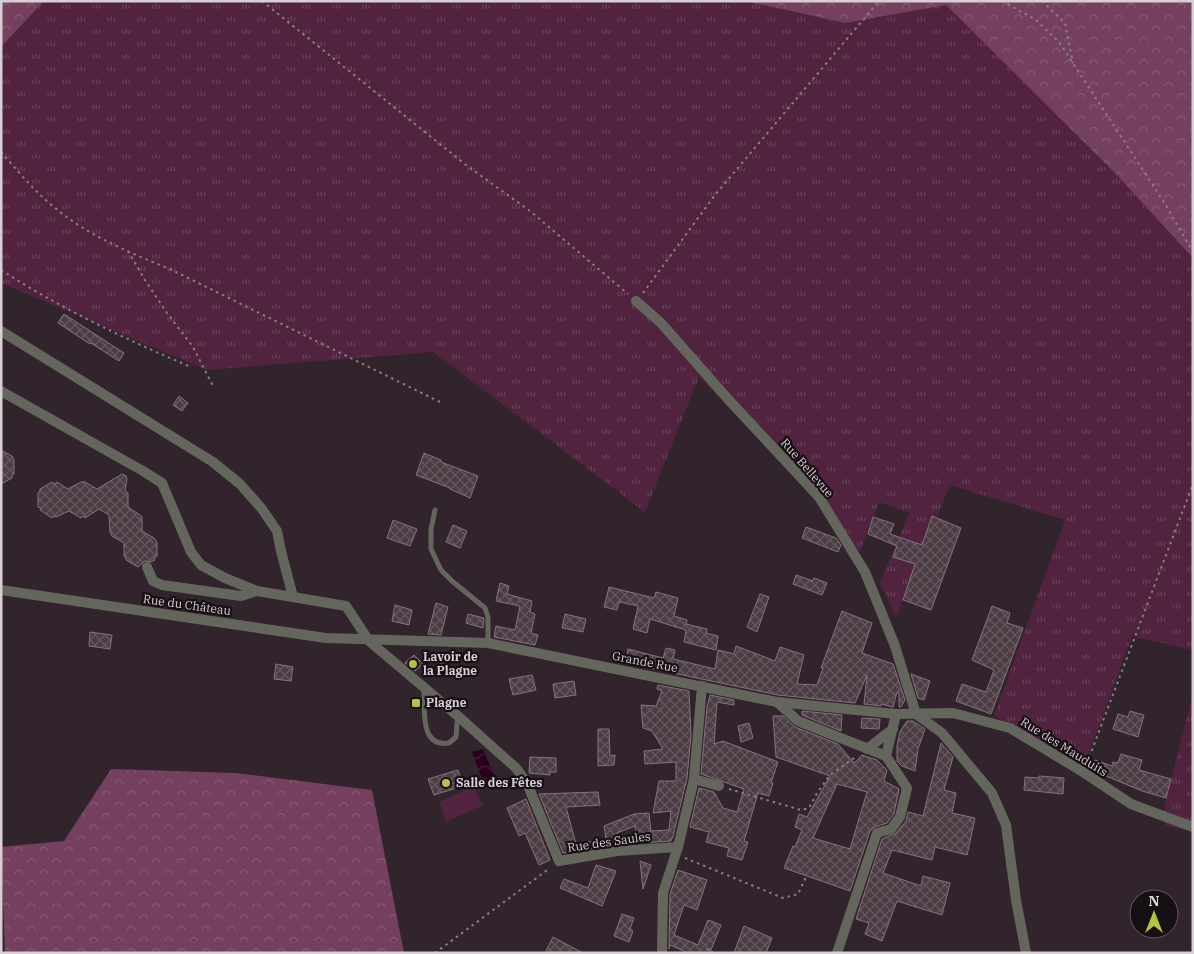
<svg xmlns="http://www.w3.org/2000/svg" width="1194" height="954" font-family="'IBM Plex Serif',serif">
	<defs>
		<pattern id="grass-tufts" width="24" height="20" patternUnits="userSpaceOnUse" patternTransform="scale(1.25)"><rect width="24" height="20" fill="#51233f"/><path d="M3 7l-1-3M5 7V3M7 7l1-3M15 17l-1-3M17 17v-4M19 17l1-3" fill="none" stroke="#69425a"/></pattern>
		<pattern id="forest-crowns" width="20" height="18" patternUnits="userSpaceOnUse" patternTransform="scale(1.25)"><rect width="20" height="18" fill="#753f5f"/><path d="M2 6a3 3 0 1 1 6 0M12 15a3 3 0 1 1 6 0" fill="none" stroke="#885a75"/></pattern>
		<pattern id="water-waves" width="16" height="10" patternUnits="userSpaceOnUse" patternTransform="scale(1.25)"><rect width="16" height="10" fill="#28001a"/><path d="M0 5q4-4 8 0t8 0" fill="none" stroke="#46243a"/></pattern>
		<pattern id="building-cross-hatch" width="8" height="8" patternUnits="userSpaceOnUse" patternTransform="scale(1.25)"><rect width="8" height="8" fill="#4c3d45"/><path d="M0 0l8 8M0 8l8-8" fill="none" stroke="#65585f"/></pattern>
	</defs>
	<rect width="100%" height="100%" fill="#32242c"/>
	<g fill="url(#grass-tufts)">
		<path d="M44,1H745L845,23L946,5L1114,172L1193,258V650L1132,636L1089,753L1080,762L994,716L1065,520L950,485L896,617L880,583L909,513L879,502L861,550L850,554L820,506L793,474L699,377L645,512L433,352L207,370L1,283V47Z"/>
		<path d="M1193,693V831L1165,826L1164,807Z"/>
	</g>
	<g fill="url(#forest-crowns)">
		<path d="M1,1H44L1,47Z"/>
		<path d="M745,1H1193V258L1114,172L946,5L845,23Z"/>
		<path d="M111,769L235,773L372,790L404,953H5L1,847L64,841Z"/>
	</g>
	<path fill="#51233f" d="M474,786L483,805L446,822L439,802Z"/>
	<path fill="url(#water-waves)" d="M483,749L497,783L485,787L472,752Z"/>
	<g fill="url(#building-cross-hatch)" stroke="#85737d" fill-rule="evenodd">
		<path d="M64,314L124,353L119,361L91,343L90,344L58,323Z"/>
		<path d="M179,396L188,403L182,411L173,405Z"/>
		<path d="M1,450L12,456L14,460V474L12,475V478L1,484Z"/>
		<path d="M424,453L441,460V462L478,476L470,498L450,489V488L416,475Z"/>
		<path d="M122,474L126,476L127,479L125,491L128,493V507L140,515L142,517V531L154,538L157,542V556L154,558L155,560L151,562L145,561L138,567L126,560V558L124,556V543L112,536L110,532L109,515L99,509L85,518L83,516L81,518L69,511L56,517L54,516L52,518L40,510L41,508L38,507V493L40,491V489L52,482L55,484L57,482L68,489L81,482H85L97,489Z"/>
		<path d="M932,516L961,528L931,610L903,600L915,564L893,557L897,546L868,534L873,517L894,524L890,534L922,545Z"/>
		<path d="M393,520L417,529L410,546L387,538Z"/>
		<path d="M453,525L467,531L460,548L446,542Z"/>
		<path d="M806,527L836,538L841,545L838,552L802,538Z"/>
		<path d="M796,575L813,581L814,578L827,583L822,595L793,584Z"/>
		<path d="M500,583L509,586L507,594L532,601L530,612L535,614L531,633L538,635L535,645L494,637L496,626L515,630L520,606L496,601Z"/>
		<path d="M609,587L654,598L656,592L678,598L674,616L687,620L686,624L707,629L706,633L718,636L716,650L684,642L686,630L650,619L647,633L633,629L638,606L619,602L617,610L604,607Z"/>
		<path d="M760,594L769,597L757,632L747,627Z"/>
		<path d="M436,603L448,607L441,635L428,634Z"/>
		<path d="M395,605L412,610L409,625L392,621Z"/>
		<path d="M992,606L1010,613L1007,623L1023,628L991,714L956,701L962,684L986,692L994,670L972,660Z"/>
		<path d="M842,611L872,623L862,653L893,664L905,700L901,707H899V693L897,692L893,707L881,704V706L864,704L867,675L855,703L778,695L625,663L628,649L663,658L666,648L675,650L673,659L715,669L718,650L734,654L736,646L775,661L780,647L804,655L797,684L817,685L823,668H821Z"/>
		<path d="M468,614L484,618L483,628L466,623Z"/>
		<path d="M565,614L586,619L583,632L562,628Z"/>
		<path d="M90,632L112,635L110,649L89,646Z"/>
		<path d="M414,655L423,664L415,671L405,663Z"/>
		<path d="M276,664L293,667L291,681L274,679Z"/>
		<path d="M911,674L930,681L924,700L918,698Z"/>
		<path d="M532,675L536,690L513,695L509,679Z"/>
		<path d="M574,681L576,695L555,698L553,684Z"/>
		<path d="M658,685L689,691L691,736L687,778L673,836L671,841L638,843L635,826L617,833L619,844L563,853L539,794L598,792L600,805L566,807L576,844L606,839L604,826L634,814L649,813L651,831L669,830L671,811L653,813L659,781H676V762L645,764L644,751L663,749L652,731L643,728L641,705L656,706L662,691L657,689Z"/>
		<path d="M710,695L734,700V705L717,702L714,744L723,741L778,762L771,783H773L769,796L758,793L744,841L748,842L742,860L727,856L729,848L706,842L709,832L690,827L699,788L714,792L723,808L737,812L744,789L701,774L707,707Z"/>
		<path d="M802,711L842,715L841,731L802,715Z"/>
		<path d="M1130,711L1144,715L1138,737L1113,729L1118,714L1128,717Z"/>
		<path d="M773,716H783L795,727L838,744L854,763L862,755L877,760L887,770L884,781L899,789L894,814L887,823L875,827L870,831L850,891L784,868L793,846L795,847L802,830L795,827L799,814L807,817L830,776L776,757ZM837,784L867,792L850,849L813,838Z"/>
		<path d="M862,718L880,719L879,729L861,728Z"/>
		<path d="M907,721H913L925,729L918,749L915,771L902,766L897,761V746L900,732Z"/>
		<path d="M749,723L753,738L741,742L738,726Z"/>
		<path d="M598,729H609L610,756L615,755L614,765L598,766Z"/>
		<path d="M941,743L953,757L944,790L956,793L952,813L975,818L967,855L935,847L932,860L892,850L883,873L921,886L923,876L950,883L942,915L897,901L882,941L865,934L869,923L856,919L882,839L896,833L906,821L908,812L923,816Z"/>
		<path d="M1121,754L1142,760L1139,770L1171,779L1166,798L1142,791L1092,770L1095,760L1112,766L1113,762L1118,763Z"/>
		<path d="M530,757L556,758V772H550V775L529,773Z"/>
		<path d="M458,770L463,786L434,795L428,779Z"/>
		<path d="M1039,776L1064,778L1063,794L1024,790L1025,777L1039,778Z"/>
		<path d="M526,799L550,860L539,865L525,833L519,836L507,808Z"/>
		<path d="M640,861L651,865L643,889Z"/>
		<path d="M596,865L616,871L602,906L560,888L564,879L588,888Z"/>
		<path d="M678,870L707,880L697,910L684,905L674,935L698,945L708,920L721,925L711,950L706,949L715,953H688L670,945L669,949L670,894Z"/>
		<path d="M622,914L634,918L630,929L633,931L629,942L614,936Z"/>
		<path d="M744,926L772,938L766,953H734Z"/>
		<path d="M553,937L583,953H545Z"/>
	</g>
	<g fill="none" stroke-linecap="round" stroke-linejoin="round">
		<g stroke="#8a7e85" stroke-width="2" stroke-dasharray="2.5 4" stroke-linecap="butt">
			<path d="M262,1L466,165L530,211L628,294"/>
			<path d="M1002,1L1036,20L1059,42L1162,199L1193,252"/>
			<path d="M1042,1L1065,23L1073,63"/>
			<path d="M1,152C18,171 34,191 54,207C88,236 131,253 172,270L442,403"/>
			<path d="M128,251L145,280L167,313L193,347L213,386"/>
			<path d="M1,270C62,309 125,339 191,367"/>
			<path d="M643,293L715,195L879,1"/>
			<path d="M424,673L435,670L451,653"/>
			<path d="M1087,763L1193,484"/>
			<path d="M729,789L801,810L809,808L817,793L830,775L857,756"/>
			<path d="M685,858L783,898L798,894L806,877"/>
			<path d="M435,953L550,868"/>
		</g>
		<g stroke="#64665e" stroke-width="5">
			<path d="M435,510L431,529V549L441,570L452,581L485,608L488,617V643"/>
			<path d="M424,689C425,708 419,748 449,743L456,737L457,723L459,717"/>
		</g>
		<g stroke="#64665e" stroke-width="10">
			<path d="M636,301L661,323L728,399L819,497L865,572L895,646L916,714"/>
			<path d="M1,331L213,462L240,484L262,509L277,531L281,551L293,597"/>
			<path d="M1,391L143,471L162,483L191,552L201,565L225,578L257,591L346,606L369,641L459,717L516,768L527,783L559,861L617,851L678,847"/>
			<path d="M147,567L153,581L162,585L241,596L257,591"/>
			<path d="M1,590L326,638L488,643L777,702L896,714L953,713L1010,728L1083,772L1131,804L1193,827"/>
			<path d="M777,702L798,721L886,756"/>
			<path d="M916,714L942,733L992,793L1006,825L1016,900L1026,953"/>
			<path d="M867,749L893,729"/>
			<path d="M694,779L719,786"/>
			<path d="M662,953L663,893L678,847L694,779L702,686"/>
			<path d="M837,953L877,833L891,829L900,817L907,788L886,756L896,714"/>
		</g>
	</g>
	<g fill="#b6c148" stroke="#160f13" stroke-width="2">
		<circle cx="413" cy="664" r="5"/>
		<rect x="411" y="698" width="10" height="10" rx="2.5"/>
		<circle cx="446" cy="783" r="5"/>
	</g>
	<g text-anchor="middle" stroke-width="4.5" stroke-linejoin="round" paint-order="stroke">
		<g font-size="12" fill="#d8ced3" stroke="#160f13">
			<text transform="translate(807 468) rotate(49)" y="4">Rue Bellevue</text>
			<text transform="translate(187 605) rotate(8)" y="4">Rue du Château</text>
			<text transform="translate(645 662) rotate(11)" y="4">Grande Rue</text>
			<text transform="translate(1064 747) rotate(32)" y="4">Rue des Mauduits</text>
			<text transform="translate(609 842) rotate(-8)" y="4">Rue des Saules</text>
		</g>
		<g font-size="12" font-weight="bold" fill="#d8ced3" stroke="#160f13" text-anchor="start">
			<text x="423" y="661">Lavoir de<tspan x="423" dy="14">la Plagne</tspan></text>
			<text x="426" y="707">Plagne</text>
			<text x="456" y="787">Salle des Fêtes</text>
		</g>
	</g>
	<rect width="1194" height="954" fill="none" stroke="#d8ced3" stroke-width="5"/>
	<g transform="translate(1154 914)"><circle r="24" fill="#160f13" stroke="#645b60"/>
	<path d="M0-4L9 19L0 12L-9 19Z" fill="#b6c148"/>
	<text y="-8" font-size="14" font-weight="bold" text-anchor="middle" fill="#d8ced3">N</text>
	</g>
</svg>
